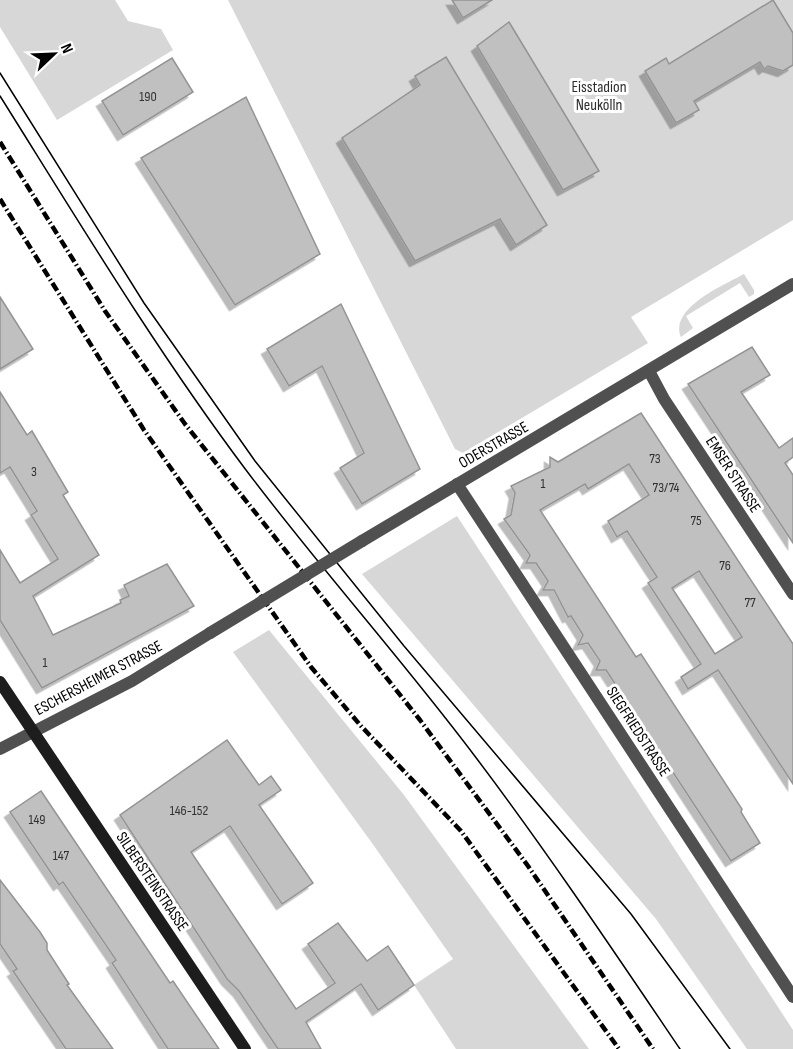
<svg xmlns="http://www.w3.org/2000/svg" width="793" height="1049" font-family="'Sofia Sans Condensed',sans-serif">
	<defs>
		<filter id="shadow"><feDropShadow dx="-5.5" dy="5.5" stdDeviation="0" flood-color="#0004"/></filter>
	</defs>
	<rect width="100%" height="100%" fill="#fff"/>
	<g fill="#d7d7d7">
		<path d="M0,0H115L128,21L161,29L173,50L57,120L0,27Z"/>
		<path d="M228,0H793V220L631,317L648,343L463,453L455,449Z"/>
		<path d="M744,274L754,290V294L749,297L740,283L686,316L693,328L681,337C669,308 724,285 744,274Z"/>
		<path d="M457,516L793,1030V1049H747L656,919L362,574Z"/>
		<path d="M269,630L404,795L589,1049H456L414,985L453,959L372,843L233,652Z"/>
	</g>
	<g fill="#c0c0c0" stroke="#949494" stroke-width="1.5" fill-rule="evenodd" filter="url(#shadow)">
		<path d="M452,0H492L463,18Z"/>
		<path d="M773,0L793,33V65L783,71L768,66L764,69L760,62L694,101L699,110L676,123L645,71L666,58L669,64Z"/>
		<path d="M509,22L599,171L563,190L477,46Z"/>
		<path d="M446,57L547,225L516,245L500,219L415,261L342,138L420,85L415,76Z"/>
		<path d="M172,58L193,92L123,135L102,101Z"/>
		<path d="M246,97L320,254L235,305L141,158Z"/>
		<path d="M0,297L33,349L0,369Z"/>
		<path d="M341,304L420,469L362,504L340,468L364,453L322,366L289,386L267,349Z"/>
		<path d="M752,347L770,375L741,392L779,448L793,438V457L785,463L793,475V543L688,384Z"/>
		<path d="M0,392L27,435L32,431L68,492L63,495L99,555L33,596L53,635L121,603L120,600L129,596L124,585L167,564L194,606L42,688L0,620V550L20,583L58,559L31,515L37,511L10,467L0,473Z"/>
		<path d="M641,413L793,644V784L718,670L688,689L681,677L701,664L648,583L657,577L627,531L617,537L608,521L649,495L629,464L588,489L585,484L540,510L636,657L641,654L742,809L741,812L760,843L731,861L606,670H596L600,661L588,643L578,645L583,635L571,616L568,617L554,590H543L548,581L536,563H526L530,555L504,519L511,515L515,493L511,486L550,467V457L558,462ZM699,571L742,637L715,654L672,588Z"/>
		<path d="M227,740L259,785L271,776L281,790L259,805L313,883L282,904L230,826L191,852L296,1009L335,983L308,944L338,923L367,961L388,946L414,985L378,1010L361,984L306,1022L321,1049H278L239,991L227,979L120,815Z"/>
		<path d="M41,791L170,983L173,981L219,1049H168L112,963L116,960L63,882L59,885L10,812Z"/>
		<path d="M0,880L40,932L47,943V950L69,984L67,985L113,1049H66L13,971L17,969L0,944Z"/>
	</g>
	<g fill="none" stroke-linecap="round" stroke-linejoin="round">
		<g stroke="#505050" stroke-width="12">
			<path d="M649,371L664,399L793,594"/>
			<path d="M457,484L793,997"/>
			<path d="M362,541L793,284"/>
			<path d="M0,749L132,681L210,633"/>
		</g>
		<path stroke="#1d1d1d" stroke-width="12" d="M0,682L245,1049"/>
		<g stroke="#000" stroke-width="1.5">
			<path d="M0,73L144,303L255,461L404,646L631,914L730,1049"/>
			<path d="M0,96C79,222 156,350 246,470C319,567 401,658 474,755C546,850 613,950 680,1049"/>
		</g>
		<g stroke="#000" stroke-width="4.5" stroke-dasharray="9 3 1.5 3" stroke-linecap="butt">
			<path d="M0,142L105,311L185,424L420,720L528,866L653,1049"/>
			<path d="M0,199L144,430L311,667L361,726L461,831L619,1049"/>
		</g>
		<path stroke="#505050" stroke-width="12" d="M210,633L362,541"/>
	</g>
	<g text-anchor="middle" stroke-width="6" stroke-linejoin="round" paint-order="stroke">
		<g font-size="14" fill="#303030">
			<text x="148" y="101">190</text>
			<text x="655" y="463">73</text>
			<text x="34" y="476">3</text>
			<text x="543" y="488">1</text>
			<text x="666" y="492">73/74</text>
			<text x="696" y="525">75</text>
			<text x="725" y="570">76</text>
			<text x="750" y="607">77</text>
			<text x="45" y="667">1</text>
			<text x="189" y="815">146-152</text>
			<text x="37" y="824">149</text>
			<text x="61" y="860">147</text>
		</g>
		<g font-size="16" fill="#2e2e2e" stroke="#fff">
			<text x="599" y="92">Eisstadion<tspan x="599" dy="18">Neukölln</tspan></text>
		</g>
		<g font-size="16" fill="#000" stroke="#fff">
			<text transform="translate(493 444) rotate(-30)" y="6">ODERSTRASSE</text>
			<text transform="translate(734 474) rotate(57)" y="6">EMSER STRASSE</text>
			<text transform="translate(98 677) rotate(-28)" y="6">ESCHERSHEIMER STRASSE</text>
			<text transform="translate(639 731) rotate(57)" y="6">SIEGFRIEDSTRASSE</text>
			<text transform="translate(153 881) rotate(56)" y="6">SILBERSTEINSTRASSE</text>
		</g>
	</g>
	<g transform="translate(54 54) rotate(67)" stroke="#ffffff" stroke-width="4.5" paint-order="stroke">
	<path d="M0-4.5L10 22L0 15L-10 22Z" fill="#000000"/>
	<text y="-9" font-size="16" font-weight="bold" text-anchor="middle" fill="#000000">N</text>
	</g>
</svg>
